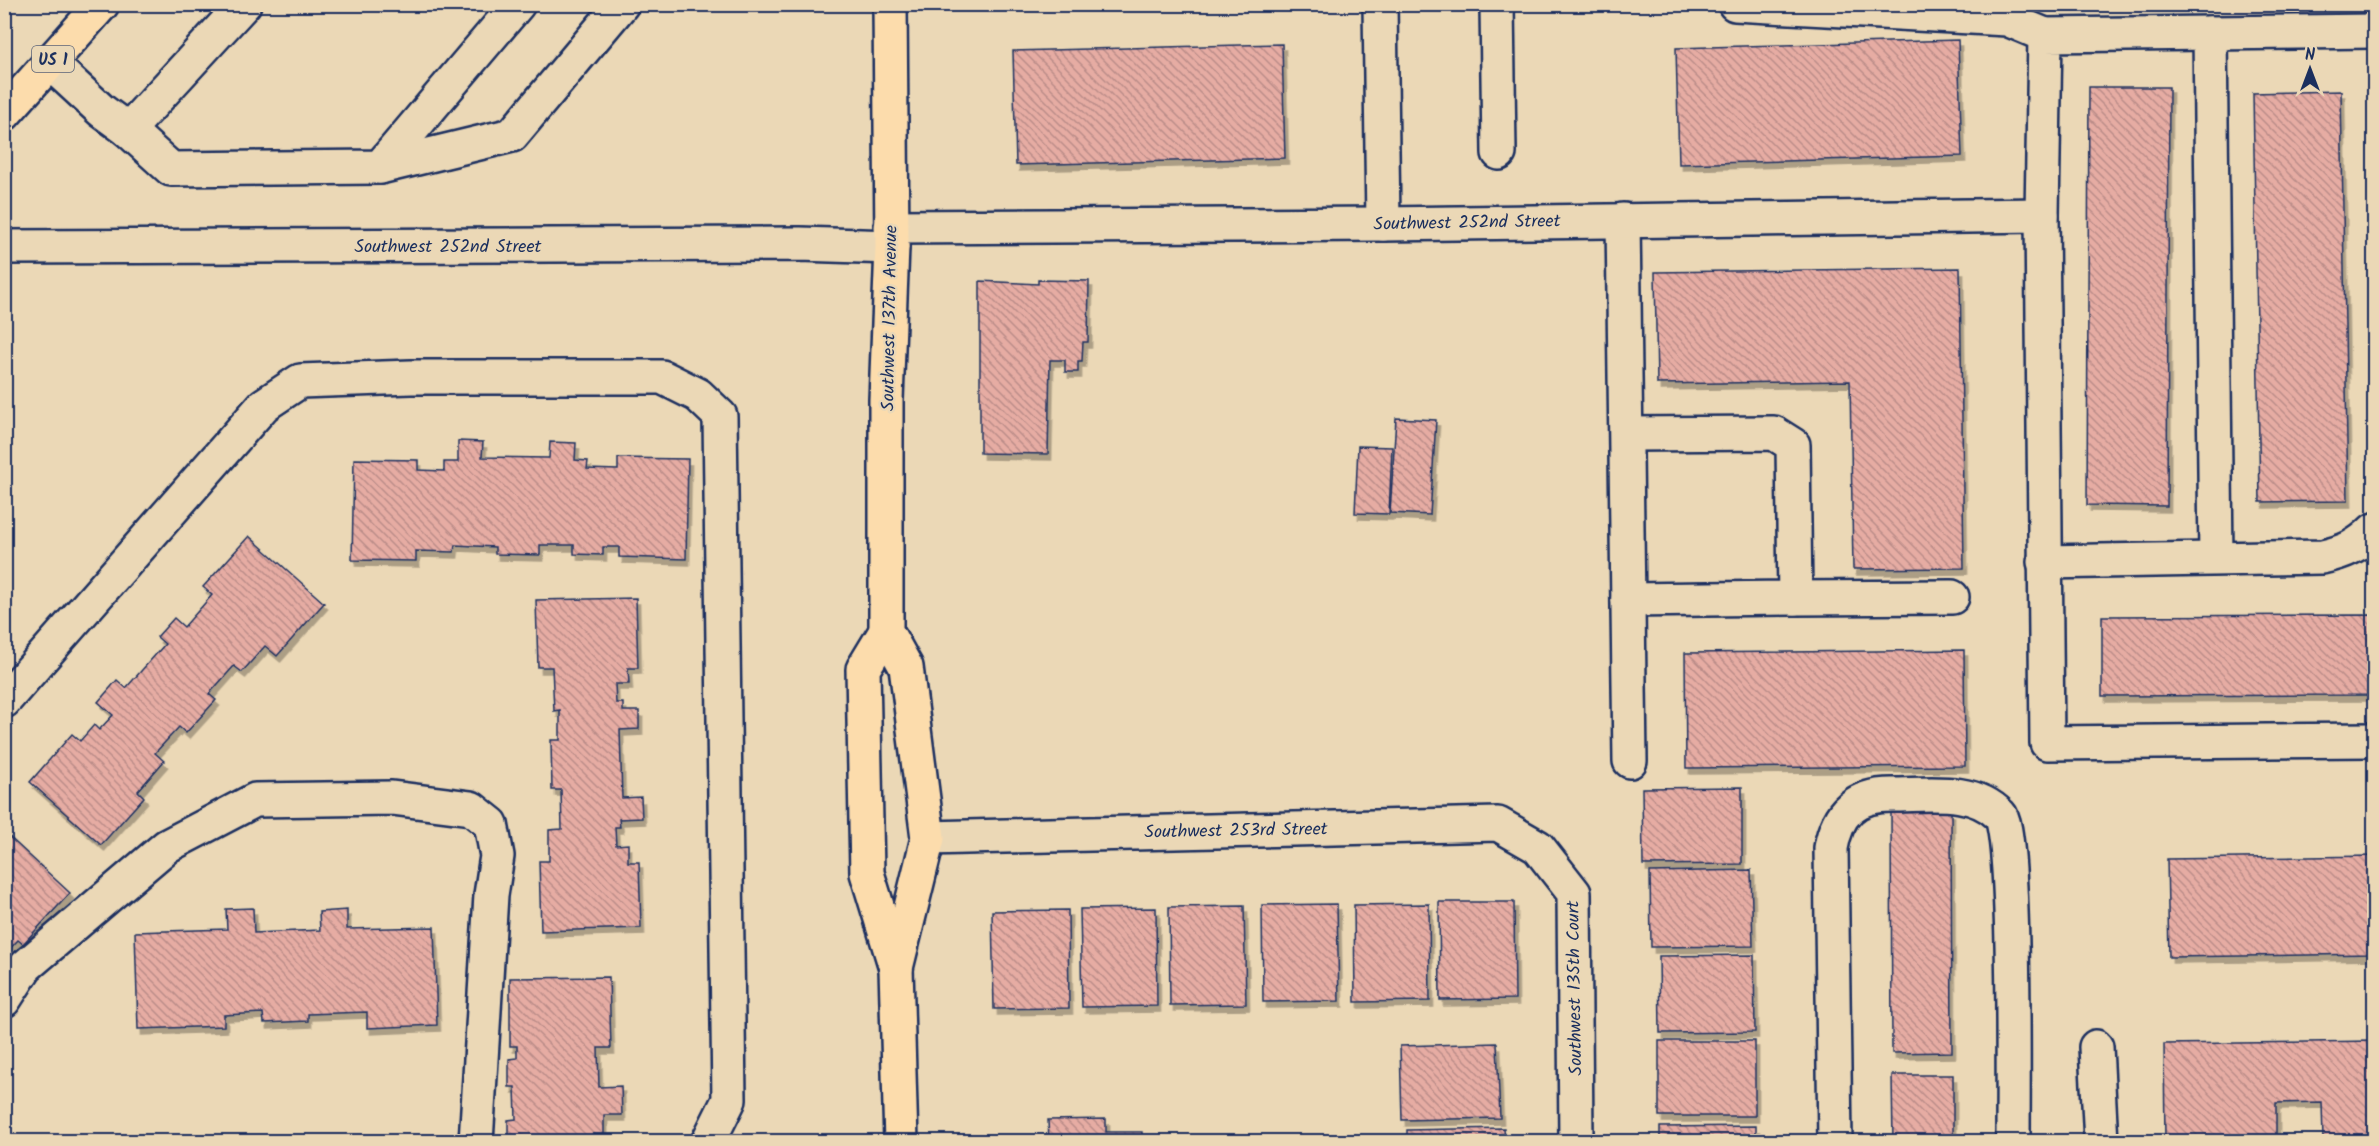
<svg xmlns="http://www.w3.org/2000/svg" width="2379" height="1146" font-family="Kalam,sans-serif">
	<defs>
		<pattern id="building-back-hatch" width="6" height="6" patternUnits="userSpaceOnUse" patternTransform="scale(1.5)"><rect width="6" height="6" fill="#e6aca3"/><path d="M-1 5l2 2M0 0l6 6M5-1l2 2" fill="none" stroke="#ba8c88"/></pattern>
		<filter id="shadow"><feDropShadow dx="3.5" dy="6" stdDeviation="0" flood-color="#0004"/></filter>
	</defs>
	<rect width="100%" height="100%" fill="#ebd8b6"/>
	<filter id="ink" filterUnits="userSpaceOnUse"><feTurbulence type="fractalNoise" baseFrequency=".0167" numOctaves="2"/><feDisplacementMap in="SourceGraphic" scale="12" xChannelSelector="R" yChannelSelector="G"/><feConvolveMatrix kernelMatrix="1 2 1 2 8 2 1 2 1" color-interpolation-filters="sRGB"/></filter>
	<g filter="url(#ink)">
		<g fill="url(#building-back-hatch)" stroke="#1b2f5e" stroke-width="1.5" filter="url(#shadow)">
			<path d="M1958,40L1962,156L1679,164L1676,48Z"/>
			<path d="M1282,44L1285,158L1016,165L1013,51Z"/>
			<path d="M2089,87H2169L2167,506L2087,505Z"/>
			<path d="M2341,91L2348,501L2260,502L2253,93Z"/>
			<path d="M1960,268L1964,568L1853,569L1850,381L1657,384L1655,272Z"/>
			<path d="M1038,280L1089,281L1088,342H1083L1082,361H1078V372H1065V360H1050L1048,454L980,453V281L1038,284Z"/>
			<path d="M1396,418L1436,420L1430,515L1390,513Z"/>
			<path d="M458,441L483,442L482,457L549,458L550,442L576,443L575,460L588,461L587,469L618,470V458L688,459L686,559L619,557V547H603V555L574,554V545H540V555L495,554V547L455,545L454,552L416,551V561L352,560L354,459L418,460V470L444,471V462H458Z"/>
			<path d="M1358,446L1392,447L1389,514L1355,513Z"/>
			<path d="M249,536L324,603L277,656L265,646L242,672L234,666L209,694L216,700L186,733L179,727L155,753L164,761L138,791L144,797L101,845L30,782L72,734L80,741L94,725L99,730L113,715L98,702L117,680L126,688L165,644L157,637L174,618L184,627L212,595L203,587Z"/>
			<path d="M636,598L638,668H628L629,684H615L616,703H623V711H639V729L620,730L622,798L641,797L642,818L619,819L620,827H615L616,845L628,844V862H639L641,928L541,931L539,861H549V830L562,829L561,790H552L551,740H560V710L554,711L552,667H538L536,600Z"/>
			<path d="M2374,615V695L2102,696V616Z"/>
			<path d="M1964,650L1965,766L1686,768L1685,653Z"/>
			<path d="M1742,787V864L1643,865L1642,788Z"/>
			<path d="M1891,811H1951L1952,1052L1892,1053Z"/>
			<path d="M4,832L70,893L23,944L18,940L4,955Z"/>
			<path d="M2374,856V954L2169,957L2167,859Z"/>
			<path d="M1751,870L1753,946L1651,947L1650,872Z"/>
			<path d="M1439,902H1514L1515,999L1440,1000Z"/>
			<path d="M1337,904L1339,1001L1263,1002L1262,905Z"/>
			<path d="M1429,904L1430,1001L1355,1002L1354,905Z"/>
			<path d="M1244,906L1246,1004L1170,1005L1169,907Z"/>
			<path d="M253,908L254,933L320,930L319,912L347,910V929L434,927L437,1025L367,1028V1012L308,1014V1021L264,1023L263,1013L224,1015V1026L138,1029L135,932L227,929L226,909Z"/>
			<path d="M1156,908L1157,1006L1082,1007L1080,909Z"/>
			<path d="M1068,910L1069,1008L994,1009L992,911Z"/>
			<path d="M1754,955L1755,1032L1660,1033L1659,956Z"/>
			<path d="M609,977L611,1048H598L599,1087L621,1086L622,1115H604V1142H508V1120L516,1119L515,1087H509V1059L517,1058V1046H510V978Z"/>
			<rect x="1659" y="1041" width="96" height="75"/>
			<path d="M2374,1041V1139L2323,1140L2322,1102L2276,1103V1142H2165L2164,1044Z"/>
			<path d="M1497,1043L1500,1118L1402,1120L1400,1046Z"/>
			<path d="M1892,1075H1953V1142H1893Z"/>
			<path d="M1106,1119V1132H1142V1142H1049L1048,1120Z"/>
			<path d="M1756,1126V1142H1660V1127Z"/>
			<path d="M1504,1128L1505,1142H1407V1130Z"/>
		</g>
		<g fill="none" stroke-linecap="round" stroke-linejoin="round">
			<defs>
				<g id="minor">
					<path d="M1380,4L1383,224"/>
					<path d="M1497,4L1499,153"/>
					<path d="M1735,4L2007,19L2045,35"/>
					<path d="M2374,31L2045,35L2042,215L2047,743L2374,740"/>
					<path d="M2210,33L2216,558"/>
					<path d="M50,63L102,111L128,130L244,4"/>
					<path d="M128,130L171,169L380,167L518,4"/>
					<path d="M380,167L512,135L622,4"/>
					<path d="M1623,220L1630,761"/>
					<path d="M891,227L1383,224L2042,215"/>
					<path d="M4,247L800,244L892,247"/>
					<path d="M1628,434L1774,433L1793,445L1795,598L1628,600"/>
					<path d="M2044,562L2322,557C2345,552 2358,546 2374,530"/>
					<path d="M1795,598L1952,597"/>
					<path d="M4,701L264,405L300,381L411,377H662L698,395L720,416L729,1100L708,1142"/>
					<path d="M928,838L1498,824L1538,847L1574,893L1576,1142"/>
					<path d="M4,1000L26,966L167,846L255,800L392,798L471,808L491,824L497,856L491,895L476,1142"/>
					<path d="M2096,1047L2101,1142"/>
					<path d="M1835,1142L1831,848C1837,813 1854,795 1892,795C1928,795 1973,787 2000,815C2016,831 2013,1100 2013,1142"/>
				</g>
				<g id="major">
					<path d="M890,4L892,247L886,400V631L906,667L928,838L896,968"/>
					<path d="M886,631L863,669L867,873L896,968L901,1142"/>
				</g>
				<path id="highway" d="M4,114L102,4"/>
			</defs>
			<use href="#minor" stroke="#1b2f5e" stroke-width="38"/>
			<use href="#major" stroke="#1b2f5e" stroke-width="38"/>
			<use href="#highway" stroke="#1b2f5e" stroke-width="38"/>
			<use href="#minor" stroke="#ebd8b6" stroke-width="33"/>
			<use href="#major" stroke="#fcdcac" stroke-width="33"/>
			<use href="#highway" stroke="#fcdcac" stroke-width="33"/>
		</g>
	</g>
	<g text-anchor="middle" stroke-width="5" stroke-linejoin="round" paint-order="stroke">
		<rect fill="#ebd8b6" stroke="#596278" stroke-width="1.5" x="32" y="46" width="42" height="26" rx="4.5"/>
		<g font-size="16" font-weight="bold" fill="#1b2f5e">
			<text x="53" y="65">US 1</text>
		</g>
		<g font-size="18" fill="#1b2f5e" stroke="#ebd8b6">
			<text transform="translate(1467 222) rotate(-1)" y="6">Southwest 252nd Street</text>
			<text x="448" y="252">Southwest 252nd Street</text>
			<text transform="translate(889 318) rotate(-89)" y="6">Southwest 137th Avenue</text>
			<text transform="translate(1236 830) rotate(-1)" y="6">Southwest 253rd Street</text>
			<text transform="translate(1574 988) rotate(-91)" y="6">Southwest 135th Court</text>
		</g>
	</g>
	<rect width="2379" height="1146" fill="none" stroke="#ebd8b6" stroke-width="24"/>
	<rect x="12" y="12" width="2355" height="1122" fill="none" stroke="#1b2f5e" stroke-width="2" filter="url(#ink)"/>
	<g transform="translate(2310 69)" stroke="#ebd8b6" stroke-width="4.5" paint-order="stroke">
	<path d="M0-4.5L10 22L0 15L-10 22Z" fill="#1b2f5e"/>
	<text y="-9" font-size="16" font-weight="bold" text-anchor="middle" fill="#1b2f5e">N</text>
	</g>
</svg>
